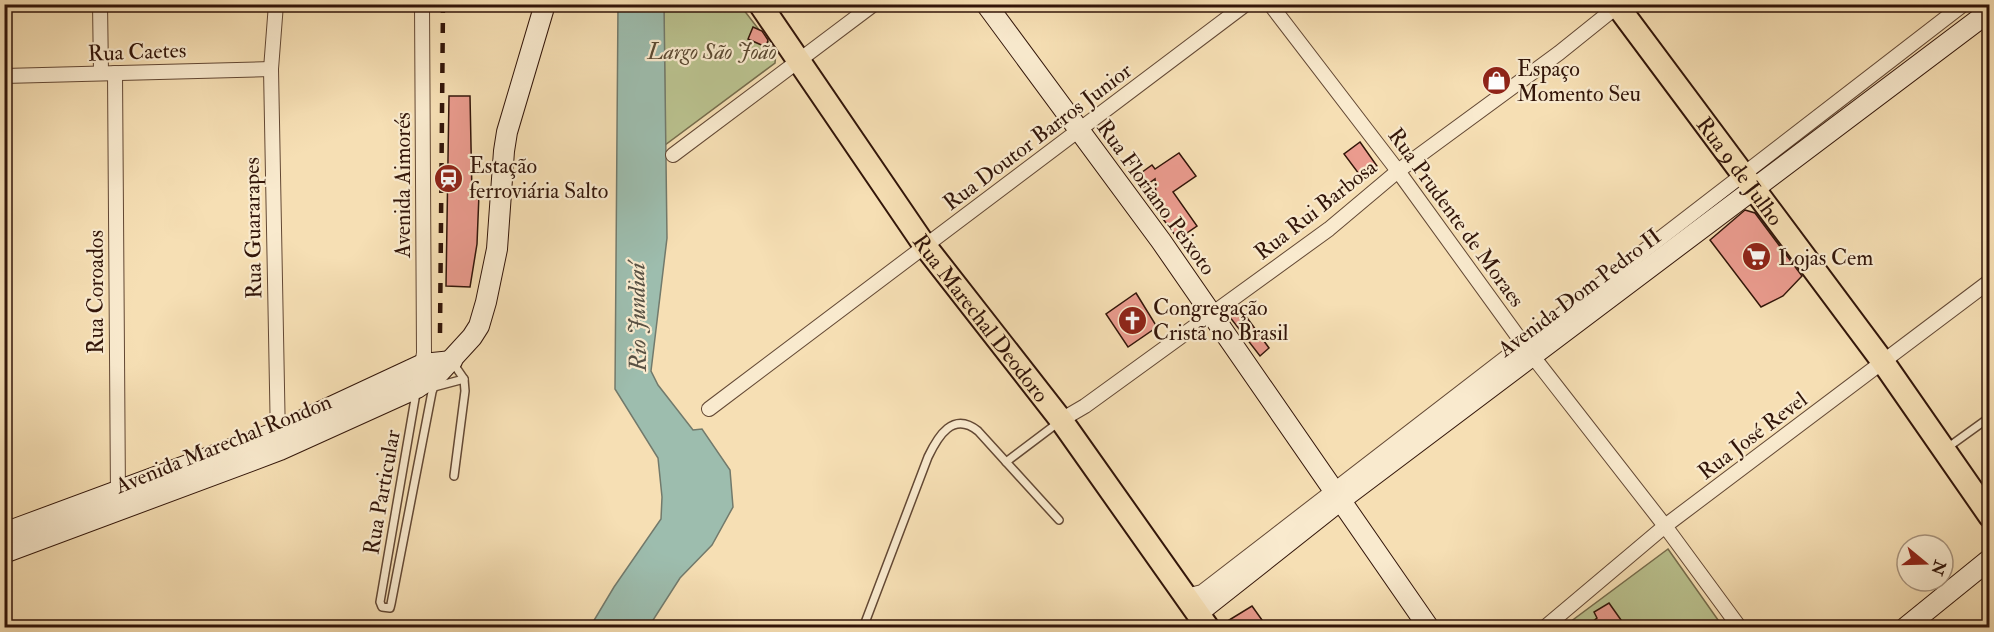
<svg xmlns="http://www.w3.org/2000/svg" width="1994" height="632" font-family="'IM FELL Double Pica',serif">
	<rect width="100%" height="100%" fill="#f6dfb4"/>
	<filter id="stains"><feTurbulence type="fractalNoise" baseFrequency=".00333" numOctaves="4"/><feColorMatrix values="0 0 0 0 .2 0 0 0 0 .09 0 0 0 0 .02 0 0 0 .5 -.17"/></filter>
	<radialGradient id="worn" r=".72"><stop offset=".6" stop-color="#630" stop-opacity="0"/><stop offset="1" stop-color="#630" stop-opacity=".3"/></radialGradient>
	<g fill="#bac28f" stroke="#766c4c" stroke-width="1.5">
		<path d="M664,5H740L776,52L775,63L665,145Z"/>
		<path d="M1668,549L1723,627L1562,628Z"/>
	</g>
	<path fill="#9dbdae" stroke="#727a6c" stroke-width="1.5" d="M618,5H664L667,238L651,371L658,385L693,430L702,429L730,470L733,507L712,545L680,578L648,628L590,627L614,587L661,519L662,497L658,458L615,389Z"/>
	<g fill="#ea9b8e" stroke="#321509" stroke-width="1.5">
		<path d="M753,27L762,31L768,40L766,47L748,39Z"/>
		<path d="M449,96H470L472,194H479L477,244L470,287L446,286Z"/>
		<path d="M1360,142L1377,166L1362,178L1344,154Z"/>
		<path d="M1179,153L1196,176L1173,192L1197,226L1178,239L1157,211L1155,179L1141,189L1134,178L1152,165L1155,169Z"/>
		<path d="M1745,210L1755,213L1802,276L1783,296L1761,307L1710,240Z"/>
		<path d="M1136,293L1157,327L1128,347L1106,314Z"/>
		<path d="M1240,308L1269,348L1260,356L1229,316Z"/>
		<path d="M1609,603L1626,627H1586L1597,618L1594,612Z"/>
		<path d="M1252,606L1267,627H1221V625Z"/>
	</g>
	<g fill="none" stroke-linecap="round" stroke-linejoin="round">
		<defs>
			<g id="lane">
				<path d="M453,363L464,379L465,391L454,476"/>
				<path d="M416,393L380,602L382,607L390,608L391,604L432,392L434,387L464,379"/>
				<path d="M1947,448L1990,417"/>
				<path d="M1006,462L1059,422"/>
				<path d="M863,628L928,457C938,436 953,411 978,431L1059,520"/>
			</g>
			<g id="street">
				<path d="M100,4L101,73"/>
				<path d="M276,4L271,69L278,440"/>
				<path d="M1270,4L1398,171L1524,345L1665,526L1740,628"/>
				<path d="M115,73L118,497"/>
				<path d="M4,76L271,69"/>
				<path d="M673,155L874,4"/>
				<path d="M421,371L424,353L422,4"/>
				<path d="M709,409L1246,4"/>
				<path d="M1061,420L1085,406L1329,229L1398,171L1559,53L1620,4"/>
				<path d="M1186,596L1202,592L1964,4"/>
				<path d="M1544,628L1665,526L1990,281"/>
			</g>
			<g id="secondary">
				<path d="M986,4L1161,241L1429,628"/>
				<path d="M4,533L277,432L423,364L452,361"/>
				<path d="M4,553L280,450L417,388L439,373L472,337L479,326L486,302L497,249L504,151L507,132L545,4"/>
				<path d="M1198,613L1342,499L1990,11"/>
				<path d="M1905,628L1990,559"/>
			</g>
			<g id="primary">
				<path id="s1" d="M760,4L925,246L1061,420L1208,628"/>
				<path id="s2" d="M1616,4L1883,362L1990,516"/>
			</g>
		</defs>
		<use href="#lane" stroke="#634834" stroke-width="10"/>
		<use href="#street" stroke="#634834" stroke-width="16"/>
		<use href="#secondary" stroke="#321509" stroke-width="22"/>
		<use href="#primary" stroke="#321509" stroke-width="26"/>
		<use href="#lane" stroke="#f9eace" stroke-width="7"/>
		<use href="#street" stroke="#f9eace" stroke-width="14"/>
		<use href="#secondary" stroke="#f9eace" stroke-width="20"/>
		<use href="#primary" stroke="#f6dfb4" stroke-width="22"/>
		<path stroke="#321509" stroke-width="4.5" stroke-dasharray="10 10" stroke-linecap="butt" d="M440,333L443,4"/>
	</g>
	<defs>
		<symbol id="shop-disc" viewBox="-11 -11 22 22"><circle r="9.5" fill="#8f2418" stroke="#f9eace"/><path d="M-5-2.5h2.3a2.7 3.5 0 0 1 5.4 0H5L5.5 6h-11ZM-1.5-2.5h3a1.5 2.3 0 0 0-3 0Z" fill="#fff"/></symbol>
		<symbol id="station-disc" viewBox="-11 -11 22 22"><circle r="9.5" fill="#8f2418" stroke="#f9eace"/><path d="M-3-6H3Q5-6 5-4V2Q5 4 3 4L4.5 6H3L1.5 4h-3L-3 6H-4.5L-3 4Q-5 4-5 2V-4Q-5-6-3-6ZM-3.5-4v3h7v-3ZM-3.5 1v1.5H-2V1ZM2 1v1.5H3.5V1Z" fill="#fff"/></symbol>
		<symbol id="supermarket-disc" viewBox="-11 -11 22 22"><circle r="9.5" fill="#8f2418" stroke="#f9eace"/><path d="M-6-5.5h2.5l.6 2H6L4.5 2H-2.5L-4.4-4H-6ZM-1.5 3.2a1.3 1.3 0 1 0 .1 0ZM3 3.2a1.3 1.3 0 1 0 .1 0Z" fill="#fff"/></symbol>
		<symbol id="church-disc" viewBox="-11 -11 22 22"><circle r="9.5" fill="#8f2418" stroke="#f9eace"/><path d="M-1.2-6h2.4v3.5h3.3v2.4h-3.3V6h-2.4V-.1h-3.3v-2.4h3.3Z" fill="#fff"/></symbol>
	</defs>
	<g fill-rule="evenodd">
		<use href="#shop-disc" x="1480" y="64" width="33" height="33"/>
		<use href="#station-disc" x="432" y="162" width="33" height="33"/>
		<use href="#supermarket-disc" x="1740" y="240" width="33" height="33"/>
		<use href="#church-disc" x="1116" y="304" width="33" height="33"/>
	</g>
	<g text-anchor="middle" stroke-width="4.5" stroke-linejoin="round" paint-order="stroke">
		<g font-size="22" fill="#321509" stroke="#f9eace">
			<text transform="translate(137 51) rotate(-2)" y="8">Rua Caetes</text>
			<text transform="translate(1037 136) rotate(-37)" y="8">Rua Doutor Barros Junior</text>
			<text dy="8" stroke="none"><textPath href="#s2" startOffset="208">Rua 9 de Julho</textPath></text>
			<text transform="translate(402 185) rotate(-90)" y="8">Avenida Aimorés</text>
			<text transform="translate(1157 197) rotate(54)" y="8">Rua Floriano Peixoto</text>
			<text transform="translate(1315 209) rotate(-38)" y="8">Rua Rui Barbosa</text>
			<text transform="translate(1457 217) rotate(54)" y="8">Rua Prudente de Moraes</text>
			<text transform="translate(252 228) rotate(-91)" y="8">Rua Guararapes</text>
			<text transform="translate(95 292) rotate(-90)" y="8">Rua Coroados</text>
			<text transform="translate(1579 292) rotate(-37)" y="8">Avenida Dom Pedro II</text>
			<text dy="8" stroke="none"><textPath href="#s1" startOffset="384">Rua Marechal Deodoro</textPath></text>
			<text transform="translate(1752 435) rotate(-37)" y="8">Rua José Revel</text>
			<text transform="translate(223 443) rotate(-22)" y="8">Avenida Marechal Rondon</text>
			<text transform="translate(381 492) rotate(-80)" y="8">Rua Particular</text>
		</g>
		<g font-size="22" font-style="italic" fill="#5b4931" stroke="#f9eace">
			<text x="712" y="59">Largo São João</text>
		</g>
		<g font-size="22" fill="#321509" stroke="#f9eace" text-anchor="start">
			<text x="1517" y="76">Espaço<tspan x="1517" dy="25">Momento Seu</tspan></text>
			<text x="469" y="173">Estação<tspan x="469" dy="25">ferroviária Salto</tspan></text>
			<text x="1778" y="265">Lojas Cem</text>
			<text x="1153" y="315">Congregação<tspan x="1153" dy="25">Cristã no Brasil</tspan></text>
		</g>
		<g font-size="24" font-style="italic" fill="#575043" stroke="#f9eace">
			<text transform="translate(637 317) rotate(-91)" y="8">Rio Jundiaí</text>
		</g>
	</g>
	<rect width="1994" height="632" fill="none" stroke="#f6dfb4" stroke-width="24"/>
	<rect x="6" y="6" width="1982" height="620" fill="none" stroke="#321509" stroke-width="3"/>
	<rect x="12" y="12" width="1970" height="608" fill="none" stroke="#321509" stroke-width="1.5"/>
	<g transform="translate(1925 563) rotate(109)"><circle r="28" fill="#f9eace" stroke="#a9957f" stroke-width="1.5"/>
	<path d="M0-4.5L10 22L0 15L-10 22Z" fill="#8f2418"/>
	<text y="-9" font-size="16" font-weight="bold" text-anchor="middle" fill="#321509">N</text>
	</g>
	<rect width="100%" height="100%" filter="url(#stains)"/>
	<rect width="100%" height="100%" fill="url(#worn)"/>
</svg>
